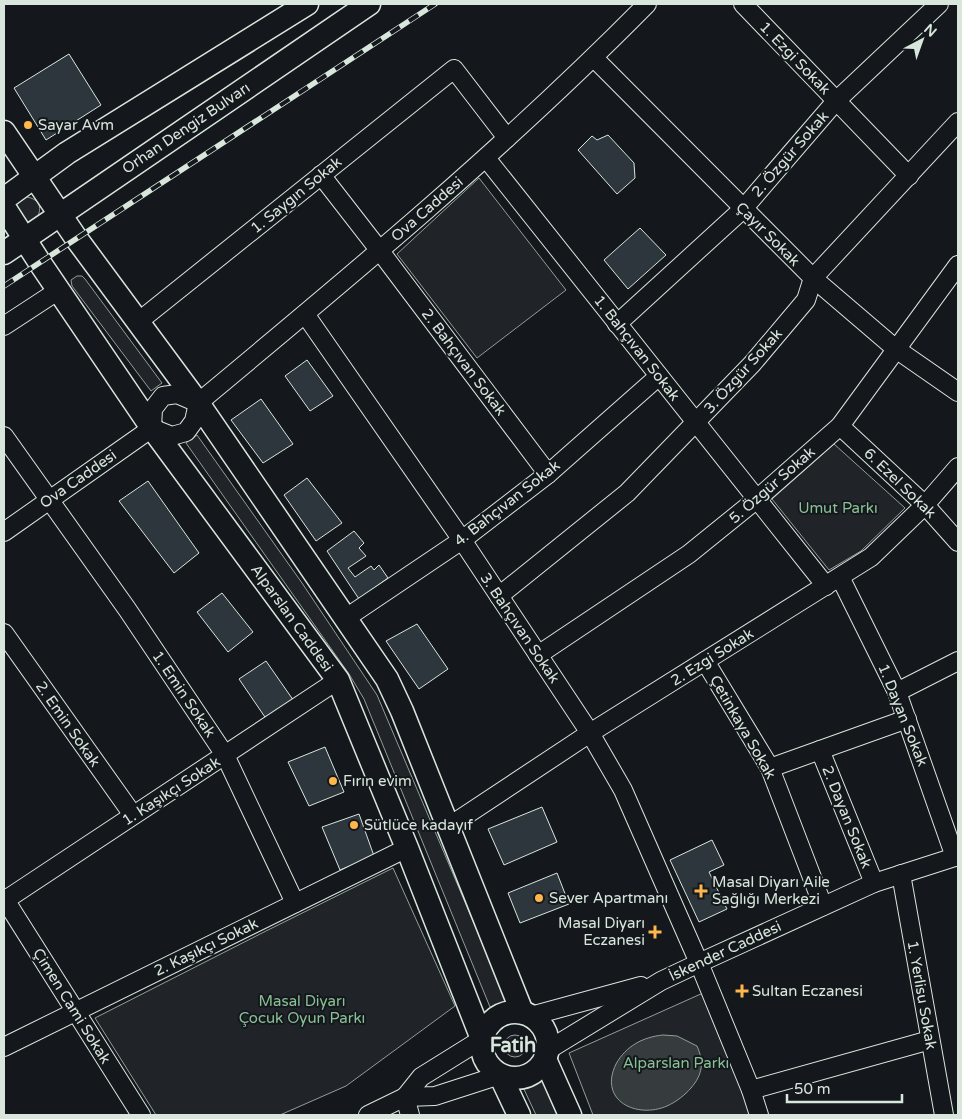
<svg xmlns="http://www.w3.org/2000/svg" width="962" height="1119" font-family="'Varela Round',sans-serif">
	<rect width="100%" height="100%" fill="#14181c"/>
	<g fill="#202428" stroke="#939e99">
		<path d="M479,178L566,290L477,358L397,254Z"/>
		<path d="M27,197C43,200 42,212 34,222L26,224L14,208C16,202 21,198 27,197Z"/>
		<path d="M77,276H82L85,279L162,383L151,391L72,286L71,280Z"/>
		<path d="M197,435L302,583L377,695L507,1001L490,1007L364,699L349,674L186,443Z"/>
		<path d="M834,444L905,508L861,551L829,570L772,499Z"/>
		<path d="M393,868L455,1006L346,1086L280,1115H156L95,1018L266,931Z"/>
		<path d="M703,993L754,1115H593L569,1053Z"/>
		<circle cx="515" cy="1046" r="11"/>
		<path d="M542,1076L558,1115H536L522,1085Z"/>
	</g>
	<path fill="#363b3e" stroke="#939e99" d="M663,1035L677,1036L697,1046C704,1062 703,1074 691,1088C685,1095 676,1102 667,1106C637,1119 598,1101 616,1064C626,1046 643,1037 663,1035Z"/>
	<g fill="#2c363c" stroke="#d8e6dc">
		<path d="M69,54L101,105L46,140L14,88Z"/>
		<path d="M608,135L634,163L635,178L617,194L578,150L592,136L597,140Z"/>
		<path d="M640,228L666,255L628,289L604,260Z"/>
		<path d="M307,360L333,396L310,411L285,376Z"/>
		<path d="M261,399L293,444L263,463L231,420Z"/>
		<path d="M307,478L342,523L316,541L284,495Z"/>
		<path d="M148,481L199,553L174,573L119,501Z"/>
		<path d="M354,531L364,543L359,548L366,556L348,568L355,577L371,566L374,570L379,565L388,578L359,599L327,551Z"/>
		<path d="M222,593L253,632L228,652L197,612Z"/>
		<path d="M417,624L448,669L419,689L386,641Z"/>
		<path d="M266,661L296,704L269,723L239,679Z"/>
		<path d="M325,747L344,792L309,806L288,762Z"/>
		<path d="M542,807L557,842L504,865L488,829Z"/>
		<path d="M359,814L374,856L340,870L322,827Z"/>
		<path d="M712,840L724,865L709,872L727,909L699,922L670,860Z"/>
		<path d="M557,873L569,904L520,923L508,893Z"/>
	</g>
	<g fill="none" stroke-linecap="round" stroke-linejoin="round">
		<defs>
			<g id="minor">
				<path d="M743,4L909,176"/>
				<path d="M594,58L813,278L896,349L958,392"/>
				<path d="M486,158L826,586"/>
				<path d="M321,175L380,251L548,474"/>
				<path d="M305,314L462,540L590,733L623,790L699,963L751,1090L759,1115"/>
				<path d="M138,322L454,69L507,138"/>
				<path d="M617,324L743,209L836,101L939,4"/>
				<path d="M4,326L59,290"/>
				<path d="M840,426L925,505L958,542"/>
				<path d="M152,428L172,436L186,432L194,421L198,403C352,275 506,147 647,4"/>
				<path d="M152,428L153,409L163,396L177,394L198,403"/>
				<path d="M4,436L127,609L225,755L295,903"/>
				<path d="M4,532L152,428"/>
				<path d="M840,577L897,692L955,857"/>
				<path d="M499,596L627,493L752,364L806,300L813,278L958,122"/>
				<path d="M346,618L462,540L548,474L659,376"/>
				<path d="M4,633L133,815"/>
				<path d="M538,655L689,554L757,499L840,426L958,265"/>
				<path d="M705,661L770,768L823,906"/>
				<path d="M897,692L958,661"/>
				<path d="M820,750L874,883"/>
				<path d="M770,768L907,719"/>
				<path d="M448,827L590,733L871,557L925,505L958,467"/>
				<path d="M901,874L944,1115"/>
				<path d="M4,898L141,1115"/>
				<path d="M4,901L338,680"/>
				<path d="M531,1016L641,986"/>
				<path d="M4,1047L407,848"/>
				<path d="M548,1050L661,981L699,963L874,883L958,856"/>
				<path d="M751,1090L930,1040"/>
				<path d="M405,1097L421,1077L482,1039"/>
				<path d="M405,1097L410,1115"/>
				<path d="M368,1115L405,1097L435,1096L500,1075"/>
			</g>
			<g id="major">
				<path d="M4,132L76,238L198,403L387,679L402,711L522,1012"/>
				<path d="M4,199L67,153L307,4"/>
				<path d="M4,207L40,263L152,428L338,680L407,848L482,1039"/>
				<path d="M4,253L369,4"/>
				<circle cx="515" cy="1045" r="33"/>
				<path d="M545,1059L570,1115"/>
				<path d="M500,1075L519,1115"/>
			</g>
		</defs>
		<use href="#minor" stroke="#d8e6dc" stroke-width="20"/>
		<use href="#major" stroke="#d8e6dc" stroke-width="25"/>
		<use href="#minor" stroke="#14181c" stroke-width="18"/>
		<use href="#major" stroke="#14181c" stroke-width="22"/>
		<defs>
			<path id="rail" d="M4,286L435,4"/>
		</defs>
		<use href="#rail" stroke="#d8e6dc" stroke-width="5.5"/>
		<use href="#rail" stroke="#14181c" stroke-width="4" stroke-dasharray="11" stroke-linecap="butt"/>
	</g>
	<g fill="#ffb74d" stroke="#14181c" stroke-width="2">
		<circle cx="28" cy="125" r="5"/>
		<circle cx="333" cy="781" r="5"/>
		<circle cx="354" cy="825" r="5"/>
		<path d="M698.5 883.5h5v5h5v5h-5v5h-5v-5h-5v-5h5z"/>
		<circle cx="539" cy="898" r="5"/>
		<path d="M652.5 924.5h5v5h5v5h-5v5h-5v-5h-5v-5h5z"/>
		<path d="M739.5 983.5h5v5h5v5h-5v5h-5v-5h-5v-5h5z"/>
	</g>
	<g text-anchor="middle" stroke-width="4" stroke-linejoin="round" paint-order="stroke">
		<g font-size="15" fill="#d8e6dc" stroke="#14181c">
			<text transform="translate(795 58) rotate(46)" y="5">1. Ezgi Sokak</text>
			<text transform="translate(186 128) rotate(-34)" y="5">Orhan Dengiz Bulvarı</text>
			<text transform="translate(790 154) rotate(-49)" y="5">2. Özgür Sokak</text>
			<text transform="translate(296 195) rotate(-39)" y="5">1. Saygın Sokak</text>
			<text transform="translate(427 209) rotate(-41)" y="5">Ova Caddesi</text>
			<text transform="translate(768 234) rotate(45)" y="5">Çayır Sokak</text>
			<text transform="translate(637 348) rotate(52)" y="5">1. Bahçıvan Sokak</text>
			<text transform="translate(464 362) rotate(53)" y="5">2. Bahçıvan Sokak</text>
			<text transform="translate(743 371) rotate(-48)" y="5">3. Özgür Sokak</text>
			<text transform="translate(78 479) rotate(-35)" y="5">Ova Caddesi</text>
			<text transform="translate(900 483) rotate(44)" y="5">6. Ezel Sokak</text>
			<text transform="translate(772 485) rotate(-41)" y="5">5. Özgür Sokak</text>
			<text transform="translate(507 503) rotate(-38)" y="5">4. Bahçıvan Sokak</text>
			<text transform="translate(292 618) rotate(54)" y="5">Alparslan Caddesi</text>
			<text transform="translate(520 628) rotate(56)" y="5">3. Bahçıvan Sokak</text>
			<text transform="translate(712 657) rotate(-32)" y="5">2. Ezgi Sokak</text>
			<text transform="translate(184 694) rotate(56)" y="5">1. Emin Sokak</text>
			<text transform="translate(903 715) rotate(68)" y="5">1. Dayan Sokak</text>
			<text transform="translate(68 724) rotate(55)" y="5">2. Emin Sokak</text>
			<text transform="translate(743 727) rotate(60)" y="5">Çetinkaya Sokak</text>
			<text transform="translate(171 791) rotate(-33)" y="5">1. Kaşıkçı Sokak</text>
			<text transform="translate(847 817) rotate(68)" y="5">2. Dayan Sokak</text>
			<text transform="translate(206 947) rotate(-26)" y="5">2. Kaşıkçı Sokak</text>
			<text transform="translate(725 951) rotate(-25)" y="5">İskender Caddesi</text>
			<text transform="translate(922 995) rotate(80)" y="5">1. Yerlisu Sokak</text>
			<text transform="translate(72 1006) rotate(58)" y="5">Çimen Cami Sokak</text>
		</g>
		<g font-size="15" fill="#d8e6dc" stroke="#14181c" text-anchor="start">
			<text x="38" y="130">Sayar Avm</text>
			<text x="343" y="786">Fırın evim</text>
			<text x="364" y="830">Sütlüce kadayıf</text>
			<text x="712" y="887">Masal Diyarı Aile<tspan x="712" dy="17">Sağlığı Merkezi</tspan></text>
			<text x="549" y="903">Sever Apartmanı</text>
			<text x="645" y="928" text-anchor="end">Masal Diyarı<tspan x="645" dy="17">Eczanesi</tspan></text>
			<text x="752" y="996">Sultan Eczanesi</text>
		</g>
		<g font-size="15" fill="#8ac095" stroke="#14181c">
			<text x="838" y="513">Umut Parkı</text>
			<text x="302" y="1006">Masal Diyarı<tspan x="302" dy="17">Çocuk Oyun Parkı</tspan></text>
			<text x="676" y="1068">Alparslan Parkı</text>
		</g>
		<g font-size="20" font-weight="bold" fill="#d8e6dc" stroke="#14181c">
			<text x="513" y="1052">Fatih</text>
		</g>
	</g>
	<rect width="962" height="1119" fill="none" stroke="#d8e6dc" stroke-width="10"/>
	<g transform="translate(922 40) rotate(41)" stroke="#14181c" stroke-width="4" paint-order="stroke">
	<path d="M0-4L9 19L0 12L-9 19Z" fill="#d8e6dc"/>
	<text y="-8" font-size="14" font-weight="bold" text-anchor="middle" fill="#d8e6dc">N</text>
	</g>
	<path d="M787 1094v8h115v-8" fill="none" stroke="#d8e6dc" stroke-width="2.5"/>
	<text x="794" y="1094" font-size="15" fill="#d8e6dc" stroke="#14181c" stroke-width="4" paint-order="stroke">50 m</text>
</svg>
